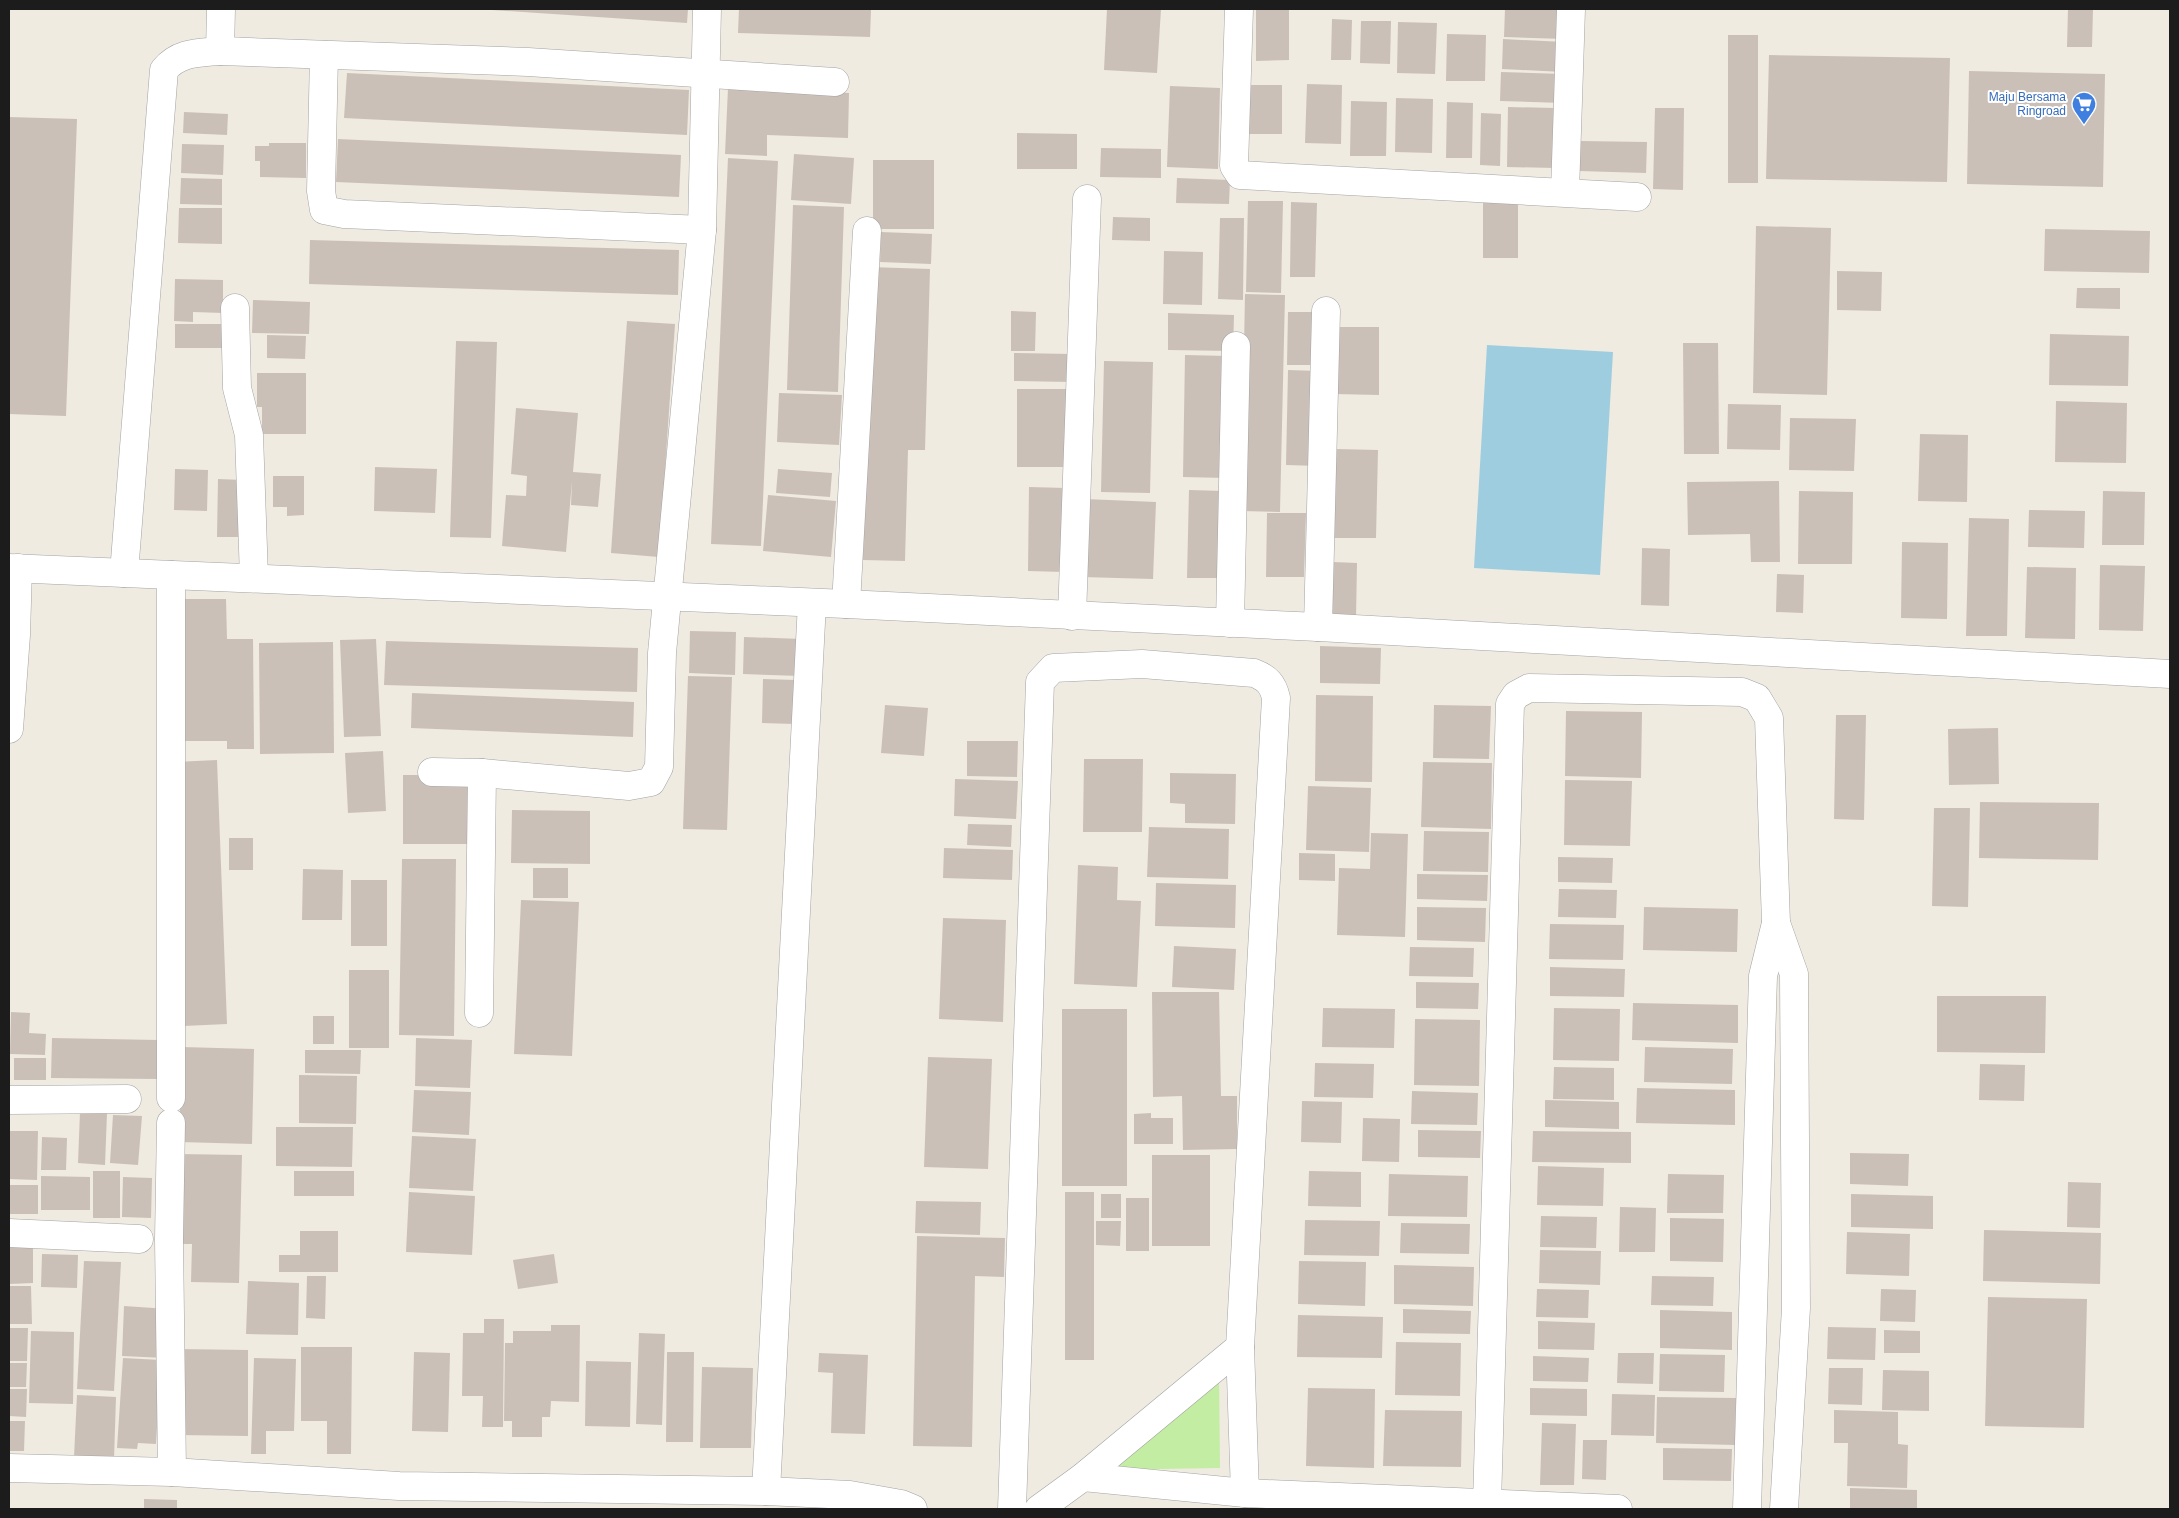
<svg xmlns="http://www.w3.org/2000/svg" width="2179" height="1518" font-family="Arial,sans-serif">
	<rect width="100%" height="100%" fill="#efebe1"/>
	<path fill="#c3eda3" d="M1219,1374L1220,1468L1101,1470Z"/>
	<path fill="#9ecde0" d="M1487,345L1613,352L1600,575L1474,568Z"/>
	<g fill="#cbc0b7">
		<path d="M477,9H688L687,23Z"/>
		<path d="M739,9H871L870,37L738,33Z"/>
		<path d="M1107,9H1161L1157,73L1104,70Z"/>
		<path d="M1256,9H1289V60L1256,61Z"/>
		<path d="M1505,9H1565V39L1504,37Z"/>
		<path d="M2068,9H2093L2092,47H2067Z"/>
		<path d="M1332,19L1352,20L1351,60H1331Z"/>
		<path d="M1361,21H1391L1390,64L1360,63Z"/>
		<path d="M1398,22L1437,23L1435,74L1397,73Z"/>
		<path d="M1447,34L1486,35L1485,81H1446Z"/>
		<rect x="1728" y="35" width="30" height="148"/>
		<path d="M1503,39L1564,42L1563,72L1502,69Z"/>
		<path d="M1769,55L1950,58L1947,182L1766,179Z"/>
		<path d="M1969,71L2105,74L2103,187L1967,184Z"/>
		<path d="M1501,72L1563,74V103L1500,101Z"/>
		<path d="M347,73L689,90L687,135L344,118Z"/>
		<path d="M1307,84L1342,85L1341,144L1305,143Z"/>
		<rect x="1248" y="85" width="34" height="49"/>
		<path d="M1170,86L1220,88L1218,169L1167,167Z"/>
		<path d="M728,88L849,93L848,138L767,135V156L725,154Z"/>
		<path d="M1396,98L1433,99L1432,153L1395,152Z"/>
		<path d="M1351,101L1387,102L1386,156H1350Z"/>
		<path d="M1447,102L1473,103L1472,158H1446Z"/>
		<path d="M1508,107L1555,108L1554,168L1507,167Z"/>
		<path d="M1655,108H1684L1683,190L1653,189Z"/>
		<path d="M184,112L228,114L227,135L183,133Z"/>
		<path d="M1481,113L1501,114L1500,166L1480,165Z"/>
		<path d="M9,117L77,119L66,416L9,414Z"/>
		<path d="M1017,133L1077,134V169H1017Z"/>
		<path d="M338,139L681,155L679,197L336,182Z"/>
		<path d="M1580,141L1647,142L1646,173L1579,171Z"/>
		<path d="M269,143H306V178L260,177V161H255V146H269Z"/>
		<path d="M182,144L224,145L223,175L181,173Z"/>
		<path d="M1101,148L1161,149V178L1100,177Z"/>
		<path d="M794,154L854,158L851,204L791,200Z"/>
		<path d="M728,158L778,161L761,546L711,544Z"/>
		<rect x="873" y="160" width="61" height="69"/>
		<path d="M181,178L222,179V205L180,204Z"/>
		<path d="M1177,178L1230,180L1229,204L1176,203Z"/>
		<path d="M1483,197L1518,198V258H1483Z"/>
		<path d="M1248,201H1283L1281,293L1246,292Z"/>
		<path d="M1291,202L1317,203L1315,277H1290Z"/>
		<path d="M793,205L844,207L838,392L787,390Z"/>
		<path d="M179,208H222V244L178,243Z"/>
		<path d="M1113,217L1150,218V241L1112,240Z"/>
		<path d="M1220,218H1244L1243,300L1218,299Z"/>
		<path d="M1756,226L1831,228L1827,395L1753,393Z"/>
		<path d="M2045,229L2150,231L2149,273L2044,271Z"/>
		<path d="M881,232L932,234L931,264L880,262Z"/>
		<path d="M310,240L679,250L678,295L309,284Z"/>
		<path d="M1164,251L1203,252L1202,305L1163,304Z"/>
		<path d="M870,267L930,269L925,450H908L905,561L863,560Z"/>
		<path d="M1837,271L1882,272L1881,311L1837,310Z"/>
		<path d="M175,279L223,280V313L193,312V322L174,321Z"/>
		<path d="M2077,288H2120V309L2076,308Z"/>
		<path d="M1245,294L1285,295L1280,512L1241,511Z"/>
		<path d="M253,300L310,302L309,334L252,333Z"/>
		<path d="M1011,311L1036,312L1035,351H1011Z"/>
		<path d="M1288,312H1320L1319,365H1287Z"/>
		<path d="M1168,313L1234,315L1233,351L1168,350Z"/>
		<path d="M627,321L675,324L659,557L611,553Z"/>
		<rect x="175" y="324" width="48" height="24"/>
		<path d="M1335,327H1379V395L1334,394Z"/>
		<path d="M2050,334L2129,336L2128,386L2049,385Z"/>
		<path d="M267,335L306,336L305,359L267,358Z"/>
		<path d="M456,341L497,342L491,538L450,537Z"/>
		<path d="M1683,343H1718L1719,454H1684Z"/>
		<path d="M1014,353L1071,354V382L1014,381Z"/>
		<path d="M1185,355L1228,356L1226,478L1183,477Z"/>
		<path d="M1104,361L1153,362L1150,493L1101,492Z"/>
		<path d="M1288,370L1320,371L1319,466L1286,465Z"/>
		<path d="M257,373H306V434H262V407H257Z"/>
		<rect x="1017" y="389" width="57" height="78"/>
		<path d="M779,393L842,395L839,445L777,442Z"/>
		<path d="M2056,401L2127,403L2126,463L2055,462Z"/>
		<path d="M1728,404L1781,405L1780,450L1727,449Z"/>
		<path d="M516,408L578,413L573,472L601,474L598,507L571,505L572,481L566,552L502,546L506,495L526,496L527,476L511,474Z"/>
		<path d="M1790,418L1856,419L1854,471L1789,470Z"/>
		<path d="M1920,434L1968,435L1967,502L1918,501Z"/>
		<path d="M1336,449L1378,450L1376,538H1334Z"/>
		<path d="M375,467L437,469L435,513L374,511Z"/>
		<path d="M175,469L208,470L207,511L174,510Z"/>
		<path d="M778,469L832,473L830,497L776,493Z"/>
		<path d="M273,476H304V515L287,516V507H273Z"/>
		<path d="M218,479L243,480L242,537H217Z"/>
		<path d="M1779,481L1780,562H1751L1750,534L1688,535L1687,482Z"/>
		<path d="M1029,487L1066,488L1065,572L1028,571Z"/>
		<path d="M1189,490L1224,491L1222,578H1187Z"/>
		<path d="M1799,491L1853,492L1852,564H1798Z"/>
		<path d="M2103,491L2145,492L2144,545H2102Z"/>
		<path d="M768,495L836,501L831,557L763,551Z"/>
		<path d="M1085,499L1156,502L1153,579L1082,577Z"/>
		<path d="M2029,510L2085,511L2084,548L2028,547Z"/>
		<path d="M1267,513H1306L1304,577H1266Z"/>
		<path d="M1969,518L2009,519L2007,636H1966Z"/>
		<path d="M1902,542L1948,543L1947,619L1901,618Z"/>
		<path d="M1642,548L1670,549L1669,606L1641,605Z"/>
		<path d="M1333,562L1357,563L1356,618H1332Z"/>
		<path d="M2100,565L2145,566L2143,631L2099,630Z"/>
		<path d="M2027,567L2076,568L2075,639L2025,638Z"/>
		<path d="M1777,574L1804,575L1803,613L1776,612Z"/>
		<path d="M174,599H226L227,639H253L254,749H227V741H174Z"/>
		<path d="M690,631L736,632L735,675L689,673Z"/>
		<path d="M744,637L802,639L801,676L743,674Z"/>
		<path d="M376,639L381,736L344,737L340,640Z"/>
		<path d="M386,641L638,648L637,692L384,685Z"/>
		<path d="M333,642L334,753L260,754L259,643Z"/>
		<path d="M1320,646L1381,648L1380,684L1320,683Z"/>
		<path d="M688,676L732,677L727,830L683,829Z"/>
		<path d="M763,679L796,680L794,724L762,723Z"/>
		<path d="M412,693L634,702L633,737L411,728Z"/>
		<path d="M1316,695L1373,696L1372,782L1315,781Z"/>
		<path d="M885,705L928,708L924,756L881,753Z"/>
		<path d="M1434,705L1491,706L1489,759L1433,758Z"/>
		<path d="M1566,711L1642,712L1641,778L1565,776Z"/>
		<path d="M1836,715H1866L1864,820L1834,819Z"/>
		<path d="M1998,728L1999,784L1949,785L1948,729Z"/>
		<path d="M967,741H1018L1017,777L967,776Z"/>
		<path d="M383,751L386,811L348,813L345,753Z"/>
		<path d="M1084,759H1143L1142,832H1083Z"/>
		<path d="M217,760L227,1024L184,1026L175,762Z"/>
		<path d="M1423,762L1492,763L1491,829L1421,827Z"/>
		<path d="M1170,773L1236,774L1235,824L1185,823V804L1170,803Z"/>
		<rect x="403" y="775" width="75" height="69"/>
		<path d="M955,779L1018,781L1016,819L954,816Z"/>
		<path d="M1565,780L1632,781L1630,846L1564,845Z"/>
		<path d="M1308,786L1371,788L1369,852L1306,850Z"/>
		<path d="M1980,802L2099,803L2098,860L1979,858Z"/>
		<path d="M1934,808H1970L1968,907L1932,906Z"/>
		<path d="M512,810L590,811V864L511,863Z"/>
		<path d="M968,824L1012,825L1011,847L967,845Z"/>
		<path d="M1149,827L1229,829L1228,879L1147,877Z"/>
		<path d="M1424,831L1489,832L1488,872L1423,871Z"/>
		<path d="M1371,833L1408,834L1405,937L1337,935L1339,868L1370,869Z"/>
		<rect x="229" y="838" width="24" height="32"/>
		<path d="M944,848L1013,850L1012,880L943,878Z"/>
		<path d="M1299,853L1335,854V881L1299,880Z"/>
		<path d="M1558,857L1613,858L1612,883L1558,882Z"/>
		<path d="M402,859H456L454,1036L399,1035Z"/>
		<path d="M1078,865L1118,867L1117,900L1141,901L1137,987L1074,984Z"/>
		<rect x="533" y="868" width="35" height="30"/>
		<path d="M303,869L343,870L342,920H302Z"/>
		<path d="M1417,874L1488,875L1487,901L1417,899Z"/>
		<rect x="351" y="880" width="36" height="66"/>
		<path d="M1156,883L1236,885L1235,928L1155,926Z"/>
		<path d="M1559,889L1617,890L1616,918L1558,917Z"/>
		<path d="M521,900L579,902L572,1056L514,1054Z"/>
		<path d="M1417,907L1486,908L1485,942L1417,940Z"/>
		<path d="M1644,907L1738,909L1737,952L1643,950Z"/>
		<path d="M943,918L1006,920L1003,1022L939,1019Z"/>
		<path d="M1550,924L1624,925L1623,960L1549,959Z"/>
		<path d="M1174,946L1236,949L1234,990L1172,987Z"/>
		<path d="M1410,947L1474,948L1473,977L1409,976Z"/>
		<path d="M1550,967L1625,969L1624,997L1550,996Z"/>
		<rect x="349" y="970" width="40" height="78"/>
		<path d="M1416,982L1479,983L1478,1009L1416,1008Z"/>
		<path d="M1152,992H1219L1221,1096H1237V1149L1183,1150L1182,1096L1153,1097Z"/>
		<path d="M1937,996H2046L2045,1053L1937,1052Z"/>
		<path d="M1633,1003L1738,1005V1043L1632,1040Z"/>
		<path d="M1323,1008L1395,1009L1394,1048L1322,1047Z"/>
		<path d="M1554,1008L1620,1009L1619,1061L1553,1060Z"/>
		<rect x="1062" y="1009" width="65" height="177"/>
		<path d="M11,1012L30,1013L29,1033L46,1034L45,1055L10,1054Z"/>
		<rect x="313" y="1016" width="21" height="28"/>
		<path d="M1415,1019L1480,1020L1479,1086L1414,1085Z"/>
		<path d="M52,1038L158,1040L157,1079L51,1078Z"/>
		<path d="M416,1038L472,1040L470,1088L415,1086Z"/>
		<path d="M182,1047L254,1049L252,1144L179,1142Z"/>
		<path d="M1645,1047L1733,1049L1732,1084L1644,1082Z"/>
		<path d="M305,1050H361L360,1074L305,1073Z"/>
		<path d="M928,1057L992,1059L988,1169L924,1167Z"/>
		<rect x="14" y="1058" width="32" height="22"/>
		<path d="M1315,1063L1374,1064L1373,1098L1314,1097Z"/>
		<path d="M1980,1064L2025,1065L2024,1101L1979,1100Z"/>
		<path d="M1554,1067L1614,1068V1100L1553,1099Z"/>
		<path d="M299,1075L357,1076L356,1124L299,1123Z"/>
		<path d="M1637,1088L1735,1090V1125L1636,1123Z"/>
		<path d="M414,1090L471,1092L469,1135L412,1132Z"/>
		<path d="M1412,1091L1478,1093L1477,1125L1411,1124Z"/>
		<path d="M1545,1100L1619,1102V1129L1545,1127Z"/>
		<path d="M1302,1101L1342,1102L1341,1143L1301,1142Z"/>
		<path d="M80,1112L107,1113L105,1165L78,1163Z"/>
		<path d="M1151,1113V1118H1173V1144H1134V1114Z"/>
		<path d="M113,1115L142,1116L138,1165L110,1163Z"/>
		<path d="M1363,1118L1400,1119L1399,1162L1362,1161Z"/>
		<path d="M276,1127H353L352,1167L276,1166Z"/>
		<path d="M1418,1130L1481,1131L1480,1158L1418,1157Z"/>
		<path d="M9,1131H38L37,1180L9,1179Z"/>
		<path d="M1533,1131L1631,1132V1163L1532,1162Z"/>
		<path d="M412,1136L476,1139L473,1191L409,1188Z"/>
		<path d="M42,1137L67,1138L66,1170H41Z"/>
		<path d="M1850,1153L1909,1154L1908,1186L1850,1184Z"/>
		<path d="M178,1154L242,1155L239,1283L191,1282L192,1244H177Z"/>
		<rect x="1152" y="1155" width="58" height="91"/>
		<path d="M1538,1166L1604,1168L1603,1206L1537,1205Z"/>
		<rect x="93" y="1171" width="27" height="47"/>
		<rect x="294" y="1171" width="60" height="25"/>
		<path d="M1309,1171L1361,1172V1207L1308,1206Z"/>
		<path d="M1389,1174L1468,1176L1467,1217L1388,1216Z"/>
		<path d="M1668,1174L1724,1175L1723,1213H1667Z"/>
		<path d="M41,1176L90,1177V1210H41Z"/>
		<path d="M123,1177L152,1178L151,1218L122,1217Z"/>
		<path d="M2068,1182L2101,1183L2100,1228L2067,1227Z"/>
		<rect x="9" y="1185" width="29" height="29"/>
		<path d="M409,1192L475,1196L472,1255L406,1252Z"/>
		<rect x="1065" y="1192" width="29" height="168"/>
		<rect x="1101" y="1194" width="20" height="24"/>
		<path d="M1851,1194L1933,1196V1229L1851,1227Z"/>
		<rect x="1126" y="1198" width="23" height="53"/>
		<path d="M916,1201L981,1202L980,1235L915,1233Z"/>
		<path d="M1620,1207L1656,1208L1655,1252H1619Z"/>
		<path d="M1541,1216L1597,1217L1596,1248L1540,1247Z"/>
		<path d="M1670,1218L1724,1219L1723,1262L1670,1261Z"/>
		<path d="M1305,1220L1380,1221L1379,1256L1304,1255Z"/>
		<path d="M1096,1221H1121L1120,1246L1096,1245Z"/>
		<path d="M1401,1223L1470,1224L1469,1254L1400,1253Z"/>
		<path d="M1984,1230L2101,1233L2100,1284L1983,1281Z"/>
		<path d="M300,1231H338V1272H279V1255H300Z"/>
		<path d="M1847,1232L1910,1234L1909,1276L1846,1274Z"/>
		<path d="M917,1236L1005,1238L1004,1277L975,1276L972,1447L913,1446Z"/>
		<path d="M9,1241H33V1283L9,1284Z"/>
		<path d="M1540,1250L1601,1251L1600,1285L1539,1283Z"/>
		<path d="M42,1254L78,1255L77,1288L41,1287Z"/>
		<path d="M554,1254L558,1283L518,1289L513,1260Z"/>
		<path d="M84,1261L121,1262L114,1391L77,1389Z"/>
		<path d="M1299,1261L1366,1262L1365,1306L1298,1304Z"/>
		<path d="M1394,1265L1474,1267L1473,1306L1394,1304Z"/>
		<path d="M307,1276H326L325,1319L306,1318Z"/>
		<path d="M1652,1276L1714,1277L1713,1306L1651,1305Z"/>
		<path d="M248,1281L299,1283L298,1335L246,1334Z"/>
		<path d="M9,1286H31L32,1324H9Z"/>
		<path d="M1537,1289L1589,1290L1588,1318L1536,1317Z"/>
		<path d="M1881,1289L1916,1290L1915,1322L1880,1321Z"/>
		<path d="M1988,1297L2087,1299L2084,1428L1985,1426Z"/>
		<path d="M124,1306L168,1309L165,1358L122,1356Z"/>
		<path d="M1403,1309L1471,1311L1470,1334L1403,1333Z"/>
		<path d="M1660,1310L1732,1312V1350L1660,1348Z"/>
		<path d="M1298,1315L1383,1317L1382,1358L1297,1357Z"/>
		<path d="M484,1319H504L503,1427H482L483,1396H462L463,1333H484Z"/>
		<path d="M1538,1321L1595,1323L1594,1350L1538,1349Z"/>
		<path d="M551,1325H580L579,1402L551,1401L550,1417H542V1437H512V1421H504L505,1343H513V1331H551Z"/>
		<path d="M1828,1327L1876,1328L1875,1360L1827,1359Z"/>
		<path d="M9,1328H28L27,1361H9Z"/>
		<path d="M1884,1330L1920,1331V1353H1884Z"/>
		<path d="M31,1331L74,1332L73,1404L29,1403Z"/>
		<path d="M639,1333L665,1334L662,1425L636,1424Z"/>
		<path d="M1396,1342L1461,1343L1460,1396L1395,1395Z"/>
		<path d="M301,1347H352L351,1454H327V1421H301Z"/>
		<path d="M178,1349L248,1350V1436L178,1435Z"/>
		<path d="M414,1352L450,1353L448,1432L412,1431Z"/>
		<path d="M667,1352H694L693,1442H666Z"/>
		<path d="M819,1353L868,1355L865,1434L831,1433L833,1373L818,1372Z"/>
		<path d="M1618,1353H1654L1653,1384L1617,1383Z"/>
		<path d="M1660,1354L1725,1355L1724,1392L1659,1391Z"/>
		<path d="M1533,1356L1589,1358L1588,1382L1533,1381Z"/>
		<path d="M123,1358L161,1360L156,1444L138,1443L137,1449L117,1448Z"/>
		<path d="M254,1358L296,1359L294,1431H266V1454H251Z"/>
		<path d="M586,1361L631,1362L630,1427L585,1426Z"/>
		<path d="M9,1363H27L26,1387H9Z"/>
		<path d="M702,1367L753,1368L751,1448H700Z"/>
		<path d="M1829,1368H1863L1862,1405L1828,1404Z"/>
		<path d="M1883,1370L1929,1371V1411L1882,1410Z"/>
		<path d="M1308,1388L1375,1389L1374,1468L1306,1466Z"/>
		<path d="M1530,1388L1587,1389V1416L1530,1415Z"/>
		<path d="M9,1389H27L26,1417L9,1416Z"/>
		<path d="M1612,1394L1655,1395L1654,1436L1611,1435Z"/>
		<path d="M77,1395L116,1397L114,1459L74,1457Z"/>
		<path d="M1657,1397L1736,1398L1735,1445L1656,1443Z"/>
		<path d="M1385,1410L1462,1411L1461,1467L1383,1466Z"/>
		<path d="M1834,1410L1898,1412V1444L1908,1445L1907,1488L1847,1486L1848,1443H1834Z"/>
		<path d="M9,1421H25L24,1451H9Z"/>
		<path d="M1542,1423L1576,1424L1574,1485H1540Z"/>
		<path d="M1583,1440H1607L1606,1480L1582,1479Z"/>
		<path d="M1663,1448L1732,1449L1731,1481L1663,1480Z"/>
		<path d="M1850,1488L1917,1490V1509H1850Z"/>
		<path d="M144,1499L177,1500V1509H144Z"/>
	</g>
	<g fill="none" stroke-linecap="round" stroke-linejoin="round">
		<defs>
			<g id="minor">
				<path d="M221,9L220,51L528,62L835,82"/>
				<path d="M1239,9L1234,166L1240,175L1637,197"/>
				<path d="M324,55L321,191L324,210L344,214L702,230"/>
				<path d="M1565,192L1571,9"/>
				<path d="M235,308L237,388L249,435L254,577"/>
				<path d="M9,568L846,604L1318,627L2170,674"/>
				<path d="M124,573L164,70C179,52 198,53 220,51"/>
				<path d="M171,575V1098"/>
				<path d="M846,604L867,231"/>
				<path d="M1072,616L1087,199"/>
				<path d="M1230,623L1236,346"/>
				<path d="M1318,627L1326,311"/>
				<path d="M9,729L16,635L18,568"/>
				<path d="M432,772L482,773L629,786L651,782L659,767L662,653L702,230L707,9"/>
				<path d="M1776,923L1794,974L1796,1308L1784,1509"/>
				<path d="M479,1013L482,773"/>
				<path d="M9,1100L127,1099"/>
				<path d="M171,1123L169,1239L172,1472"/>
				<path d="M9,1233L139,1239"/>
				<path d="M9,1468L172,1472L399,1486L766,1491L850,1495L901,1504L913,1509"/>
				<path d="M1083,1477L1245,1493L1240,1347"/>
				<path d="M766,1491L812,603"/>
				<path d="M1245,1493L1618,1509"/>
				<path d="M1487,1504L1510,704L1516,695L1529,688L1742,692L1757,698L1769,718L1776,923L1763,976L1747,1509"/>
				<path d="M1012,1509L1040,682L1053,668L1142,664L1254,673C1267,678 1273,684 1276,698L1240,1347L1083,1477L1039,1509"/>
			</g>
		</defs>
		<use href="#minor" stroke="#a3a3a3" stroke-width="29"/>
		<use href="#minor" stroke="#fff" stroke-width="28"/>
	</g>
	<defs>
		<symbol id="supermarket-pin" viewBox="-11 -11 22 30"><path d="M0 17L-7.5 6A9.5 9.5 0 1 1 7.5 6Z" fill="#3f7fe0" stroke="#fff"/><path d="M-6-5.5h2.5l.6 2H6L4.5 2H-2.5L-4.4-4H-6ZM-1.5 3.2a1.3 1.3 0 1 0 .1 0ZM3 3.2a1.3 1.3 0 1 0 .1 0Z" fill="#fff"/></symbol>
	</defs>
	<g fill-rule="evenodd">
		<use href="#supermarket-pin" x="2070" y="90" width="28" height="38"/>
	</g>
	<g text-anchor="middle" stroke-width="4" stroke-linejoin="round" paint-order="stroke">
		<g font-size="12" fill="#366cbe" stroke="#fff" text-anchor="end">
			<text x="2066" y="101">Maju Bersama<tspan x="2066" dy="14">Ringroad</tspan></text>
		</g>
	</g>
	<rect width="2179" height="1518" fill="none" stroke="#1c1c1c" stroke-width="20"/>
</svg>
